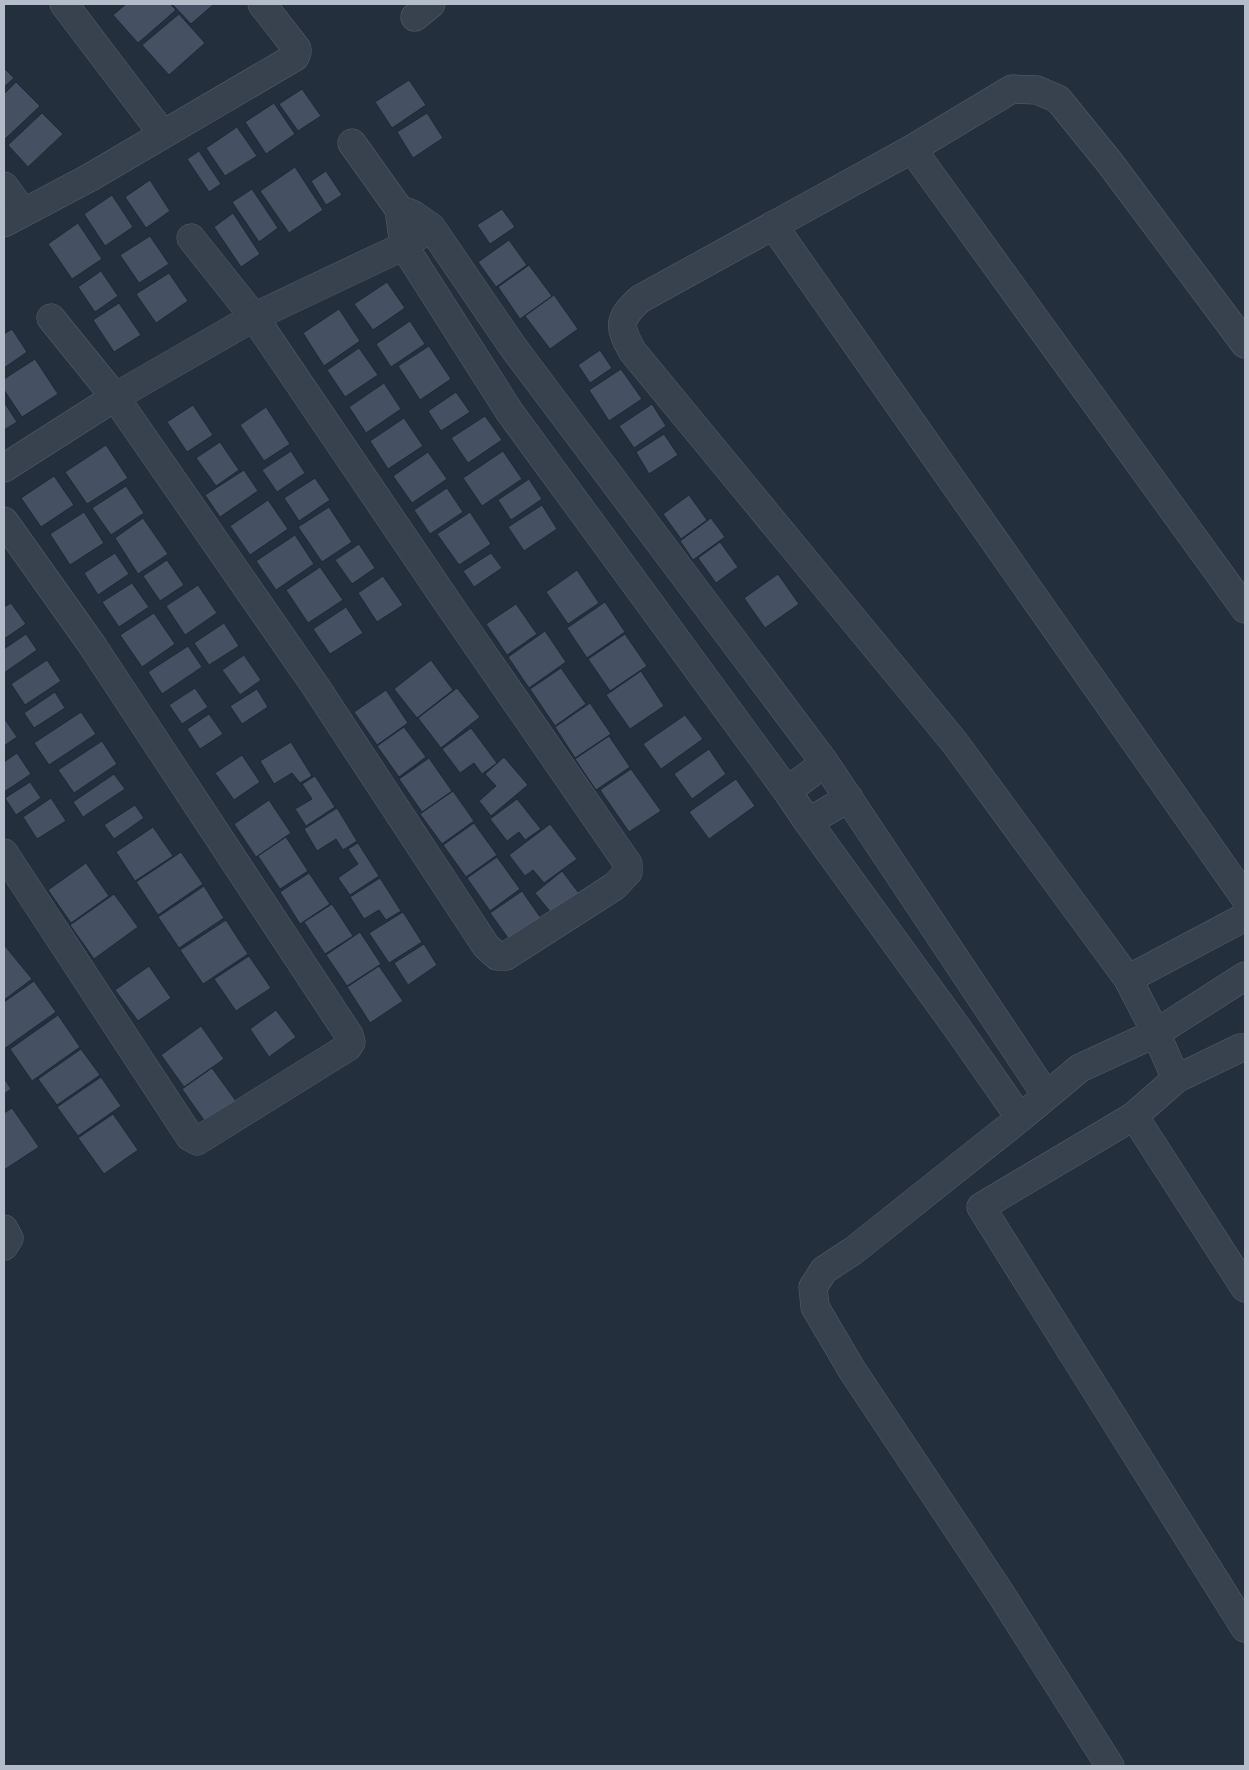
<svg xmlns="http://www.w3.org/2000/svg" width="1249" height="1770" font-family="'Nunito Sans',sans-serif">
	<rect width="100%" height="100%" fill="#242f3e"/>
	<g fill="#455162" stroke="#1f2835">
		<path d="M126,4H170L176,10L138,43L113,15Z"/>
		<path d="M172,4H214L191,24Z"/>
		<path d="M179,14L205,43L169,75L142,45Z"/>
		<path d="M4,68L14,78L4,87Z"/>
		<path d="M409,80L426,105L392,128L375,102Z"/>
		<path d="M16,82L40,106L4,140V94Z"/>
		<path d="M302,89L321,116L298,131L279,104Z"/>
		<path d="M274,103L295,134L266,154L245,122Z"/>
		<path d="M42,113L63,134L28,167L8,145Z"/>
		<path d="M427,113L443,138L413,158L397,132Z"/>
		<path d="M237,127L257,156L225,176L206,148Z"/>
		<path d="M199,151L221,184L209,192L187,159Z"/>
		<path d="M295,167L323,210L289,233L260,191Z"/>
		<path d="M326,171L342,195L326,205L311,181Z"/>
		<path d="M150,180L170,211L146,228L125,197Z"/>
		<path d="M252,189L278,228L259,242L232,202Z"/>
		<path d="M112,195L133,227L105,246L84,214Z"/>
		<path d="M502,209L515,227L490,244L477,225Z"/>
		<path d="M233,213L260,254L241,267L214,227Z"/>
		<path d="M78,223L102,259L72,279L48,244Z"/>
		<path d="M150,236L169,264L139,283L120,255Z"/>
		<path d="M509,240L527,265L496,287L478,262Z"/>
		<path d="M529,265L552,296L520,319L498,287Z"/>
		<path d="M101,271L118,296L95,312L78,287Z"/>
		<path d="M169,273L188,301L156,323L136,294Z"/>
		<path d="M387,282L405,308L373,330L354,304Z"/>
		<path d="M554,295L578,329L550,349L525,316Z"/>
		<path d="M119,303L141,335L114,352L93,320Z"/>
		<path d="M339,309L360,341L324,366L303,333Z"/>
		<path d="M410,321L425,344L391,367L376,344Z"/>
		<path d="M12,329L27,352L4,368V334Z"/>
		<path d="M429,346L451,379L420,400L398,366Z"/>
		<path d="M359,348L378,375L345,397L327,370Z"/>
		<path d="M600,350L612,368L590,383L578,365Z"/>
		<path d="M35,359L58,394L22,417L4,390V379Z"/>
		<path d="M621,369L642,399L609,421L589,390Z"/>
		<path d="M384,383L401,409L366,433L349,407Z"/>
		<path d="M456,392L470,412L441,431L428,411Z"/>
		<path d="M4,402L17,422L4,430Z"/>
		<path d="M652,404L666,426L634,448L619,426Z"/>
		<path d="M193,405L213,435L187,452L167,422Z"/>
		<path d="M266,407L290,444L264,461L240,425Z"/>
		<path d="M485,416L502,440L468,463L451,438Z"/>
		<path d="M404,418L423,446L388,469L370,441Z"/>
		<path d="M664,434L678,455L649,474L636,452Z"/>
		<path d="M220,442L239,470L216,486L196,458Z"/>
		<path d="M106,445L128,478L87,504L65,472Z"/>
		<path d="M291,451L305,473L277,492L262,470Z"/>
		<path d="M503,451L522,479L482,506L463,478Z"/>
		<path d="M428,452L447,479L412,503L393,476Z"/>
		<path d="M244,470L258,491L220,517L205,495Z"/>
		<path d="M54,476L74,505L41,527L21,498Z"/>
		<path d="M315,478L330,500L299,521L284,498Z"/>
		<path d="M529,479L542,499L511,520L498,500Z"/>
		<path d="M126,486L144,513L111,535L92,508Z"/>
		<path d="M447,488L463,512L430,534L414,510Z"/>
		<path d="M689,495L707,520L681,539L663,514Z"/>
		<path d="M268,500L288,529L250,555L230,526Z"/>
		<path d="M542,505L557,529L524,551L508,527Z"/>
		<path d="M329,507L352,542L322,562L298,527Z"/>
		<path d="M84,512L104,543L70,565L50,534Z"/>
		<path d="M470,512L491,544L459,565L437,534Z"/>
		<path d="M143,518L168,554L138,574L115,538Z"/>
		<path d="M711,518L725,537L693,560L680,541Z"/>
		<path d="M295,535L314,564L276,590L256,561Z"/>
		<path d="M720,542L738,567L716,583L698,558Z"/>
		<path d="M359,544L375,568L352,584L335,560Z"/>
		<path d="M115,553L129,574L98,595L84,573Z"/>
		<path d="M491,553L502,568L474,587L463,571Z"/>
		<path d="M167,560L184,585L160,601L143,576Z"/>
		<path d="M320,567L343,600L308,623L286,590Z"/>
		<path d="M577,570L599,603L568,624L546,592Z"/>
		<path d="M778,574L799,604L765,628L744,598Z"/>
		<path d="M383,576L403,605L377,622L358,593Z"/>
		<path d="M132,583L149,607L119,627L102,602Z"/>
		<path d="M198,585L217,613L185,635L166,606Z"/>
		<path d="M605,602L625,632L587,658L567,628Z"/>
		<path d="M11,603L26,624L4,639V607Z"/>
		<path d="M516,604L537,634L507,655L486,624Z"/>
		<path d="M346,607L363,633L330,654L313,629Z"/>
		<path d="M154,613L175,644L142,667L120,635Z"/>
		<path d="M224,623L239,646L209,665L194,643Z"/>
		<path d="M545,631L566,662L529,688L508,657Z"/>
		<path d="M26,634L37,650L4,673V649Z"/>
		<path d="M625,634L647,666L610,691L588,659Z"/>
		<path d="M188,646L202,667L162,694L148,672Z"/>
		<path d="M244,655L261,680L240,695L222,670Z"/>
		<path d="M47,660L61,681L25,705L11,684Z"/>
		<path d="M431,660L453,690L417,718L394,689Z"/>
		<path d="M561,668L586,704L555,726L530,689Z"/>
		<path d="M641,671L664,706L630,729L606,695Z"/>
		<path d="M195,688L208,707L182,724L169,705Z"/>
		<path d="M457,688L480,717L441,748L418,718Z"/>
		<path d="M257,689L268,707L242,724L230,706Z"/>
		<path d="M386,690L408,723L377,745L354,712Z"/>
		<path d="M55,692L65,708L34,728L24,713Z"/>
		<path d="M590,703L611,734L575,758L555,727Z"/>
		<path d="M81,712L96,734L49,765L34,743Z"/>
		<path d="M209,714L223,734L200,749L187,729Z"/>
		<path d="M685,715L703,739L661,769L643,744Z"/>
		<path d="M4,718L17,737L4,746Z"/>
		<path d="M404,727L426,757L399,777L377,746Z"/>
		<path d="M471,728L497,763L482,774L474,763L460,773L442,749Z"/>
		<path d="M609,736L630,767L596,790L575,759Z"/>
		<path d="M102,741L117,764L74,793L58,770Z"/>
		<path d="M291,742L312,776L300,783L292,773L274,784L260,761Z"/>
		<path d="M709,749L726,774L692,799L674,774Z"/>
		<path d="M17,753L31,774L4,792V762Z"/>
		<path d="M242,755L260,782L234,800L215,773Z"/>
		<path d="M504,757L528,785L491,816L479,801L496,786L485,774Z"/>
		<path d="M429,758L452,791L422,812L399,779Z"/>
		<path d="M631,769L661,811L629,832L600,790Z"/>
		<path d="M114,774L125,789L83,817L73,802Z"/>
		<path d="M315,776L335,807L306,826L295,809L312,799L302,784Z"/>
		<path d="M736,779L755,806L709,839L689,812Z"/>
		<path d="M30,782L41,798L16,815L5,798Z"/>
		<path d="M453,791L474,821L442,844L420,814Z"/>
		<path d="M51,798L66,821L37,839L23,817Z"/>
		<path d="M517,799L541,829L525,840L519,832L507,841L490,819Z"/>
		<path d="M269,800L291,833L256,857L234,824Z"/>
		<path d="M135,805L144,818L114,839L104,825Z"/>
		<path d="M337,808L357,841L343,850L336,839L317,851L304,829Z"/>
		<path d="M474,823L497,855L466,877L443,845Z"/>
		<path d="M550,824L577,859L544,883L533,870L525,876L509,855Z"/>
		<path d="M153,827L173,856L135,881L116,852Z"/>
		<path d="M286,837L308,871L280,889L258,856Z"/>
		<path d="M358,843L379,876L350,895L338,878L358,864L348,849Z"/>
		<path d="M181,852L203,884L158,915L136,882Z"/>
		<path d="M497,857L520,889L490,911L467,878Z"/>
		<path d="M86,863L109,896L71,923L48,890Z"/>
		<path d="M562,871L585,901L552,914L535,893Z"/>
		<path d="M309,873L330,904L300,924L280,892Z"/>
		<path d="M380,878L401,911L386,920L379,910L364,919L350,897Z"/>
		<path d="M204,886L224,918L179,948L158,917Z"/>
		<path d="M522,891L545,924L513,945L490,913Z"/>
		<path d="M114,894L138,927L94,959L70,925Z"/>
		<path d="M332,904L353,936L325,954L304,922Z"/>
		<path d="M403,912L422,942L389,963L369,933Z"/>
		<path d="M226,920L248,954L203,984L180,950Z"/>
		<path d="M360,932L381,964L347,986L326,955Z"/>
		<path d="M424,944L437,965L408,985L394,963Z"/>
		<path d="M5,946L32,979L4,1000V947Z"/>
		<path d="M249,956L271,988L236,1011L214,979Z"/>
		<path d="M149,966L171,998L138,1021L115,990Z"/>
		<path d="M379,966L403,1001L370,1023L347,987Z"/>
		<path d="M34,981L56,1012L4,1049V1002Z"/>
		<path d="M276,1010L296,1037L269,1057L250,1029Z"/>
		<path d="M58,1015L80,1047L32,1081L10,1049Z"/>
		<path d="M201,1026L224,1059L184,1087L161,1055Z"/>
		<path d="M81,1049L100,1075L57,1105L38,1079Z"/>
		<path d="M212,1068L236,1101L206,1123L182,1089Z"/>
		<path d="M101,1077L121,1106L78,1136L57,1107Z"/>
		<path d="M4,1078L11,1089L4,1094Z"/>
		<path d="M12,1108L39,1147L4,1170V1113Z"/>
		<path d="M113,1114L138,1150L104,1174L78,1138Z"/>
	</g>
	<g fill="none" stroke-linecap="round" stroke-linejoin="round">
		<defs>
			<g id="street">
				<path d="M64,4L162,133"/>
				<path d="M415,17L431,4"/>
				<path d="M352,143L399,209L404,246L509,411L787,791L808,822L958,1029L1020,1118"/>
				<path d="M912,149L1245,609"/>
				<path d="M4,186L23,212"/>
				<path d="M399,209L414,215L431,227L513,347L825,763L1046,1095"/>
				<path d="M4,223L89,178L295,57L297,52V49L262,4"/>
				<path d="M773,225L1245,898"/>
				<path d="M51,318L115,397L316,687L486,946L497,956H506L615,886L628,872V864L450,606L254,317L191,238"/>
				<path d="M4,468L115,397L254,317L404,246L418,236"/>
				<path d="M4,521L92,645L349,1035L351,1042L348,1047L197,1141L190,1137L4,853"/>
				<path d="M787,791L825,763"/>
				<path d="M808,822L849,798"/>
				<path d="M1128,979L1245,917"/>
				<path d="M1245,1048H1240L1176,1079L1134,1116L981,1207L1245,1628"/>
				<path d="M1176,1079L1156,1033L1128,979L955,743L633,352C618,326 618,319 640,299L912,149L1012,89L1037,90L1058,99L1110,163L1245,344"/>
				<path d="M1134,1116L1245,1288"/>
				<path d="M4,1229L9,1238L4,1246"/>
				<path d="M1110,1766L999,1591L852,1370L815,1307L813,1287L824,1270L853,1251L1020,1118L1080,1068L1156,1033L1245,976"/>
			</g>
		</defs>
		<use href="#street" stroke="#565f6c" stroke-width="29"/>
		<use href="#street" stroke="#38414e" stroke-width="28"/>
	</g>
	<rect width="1249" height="1770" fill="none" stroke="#b4bcc9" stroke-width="10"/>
</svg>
